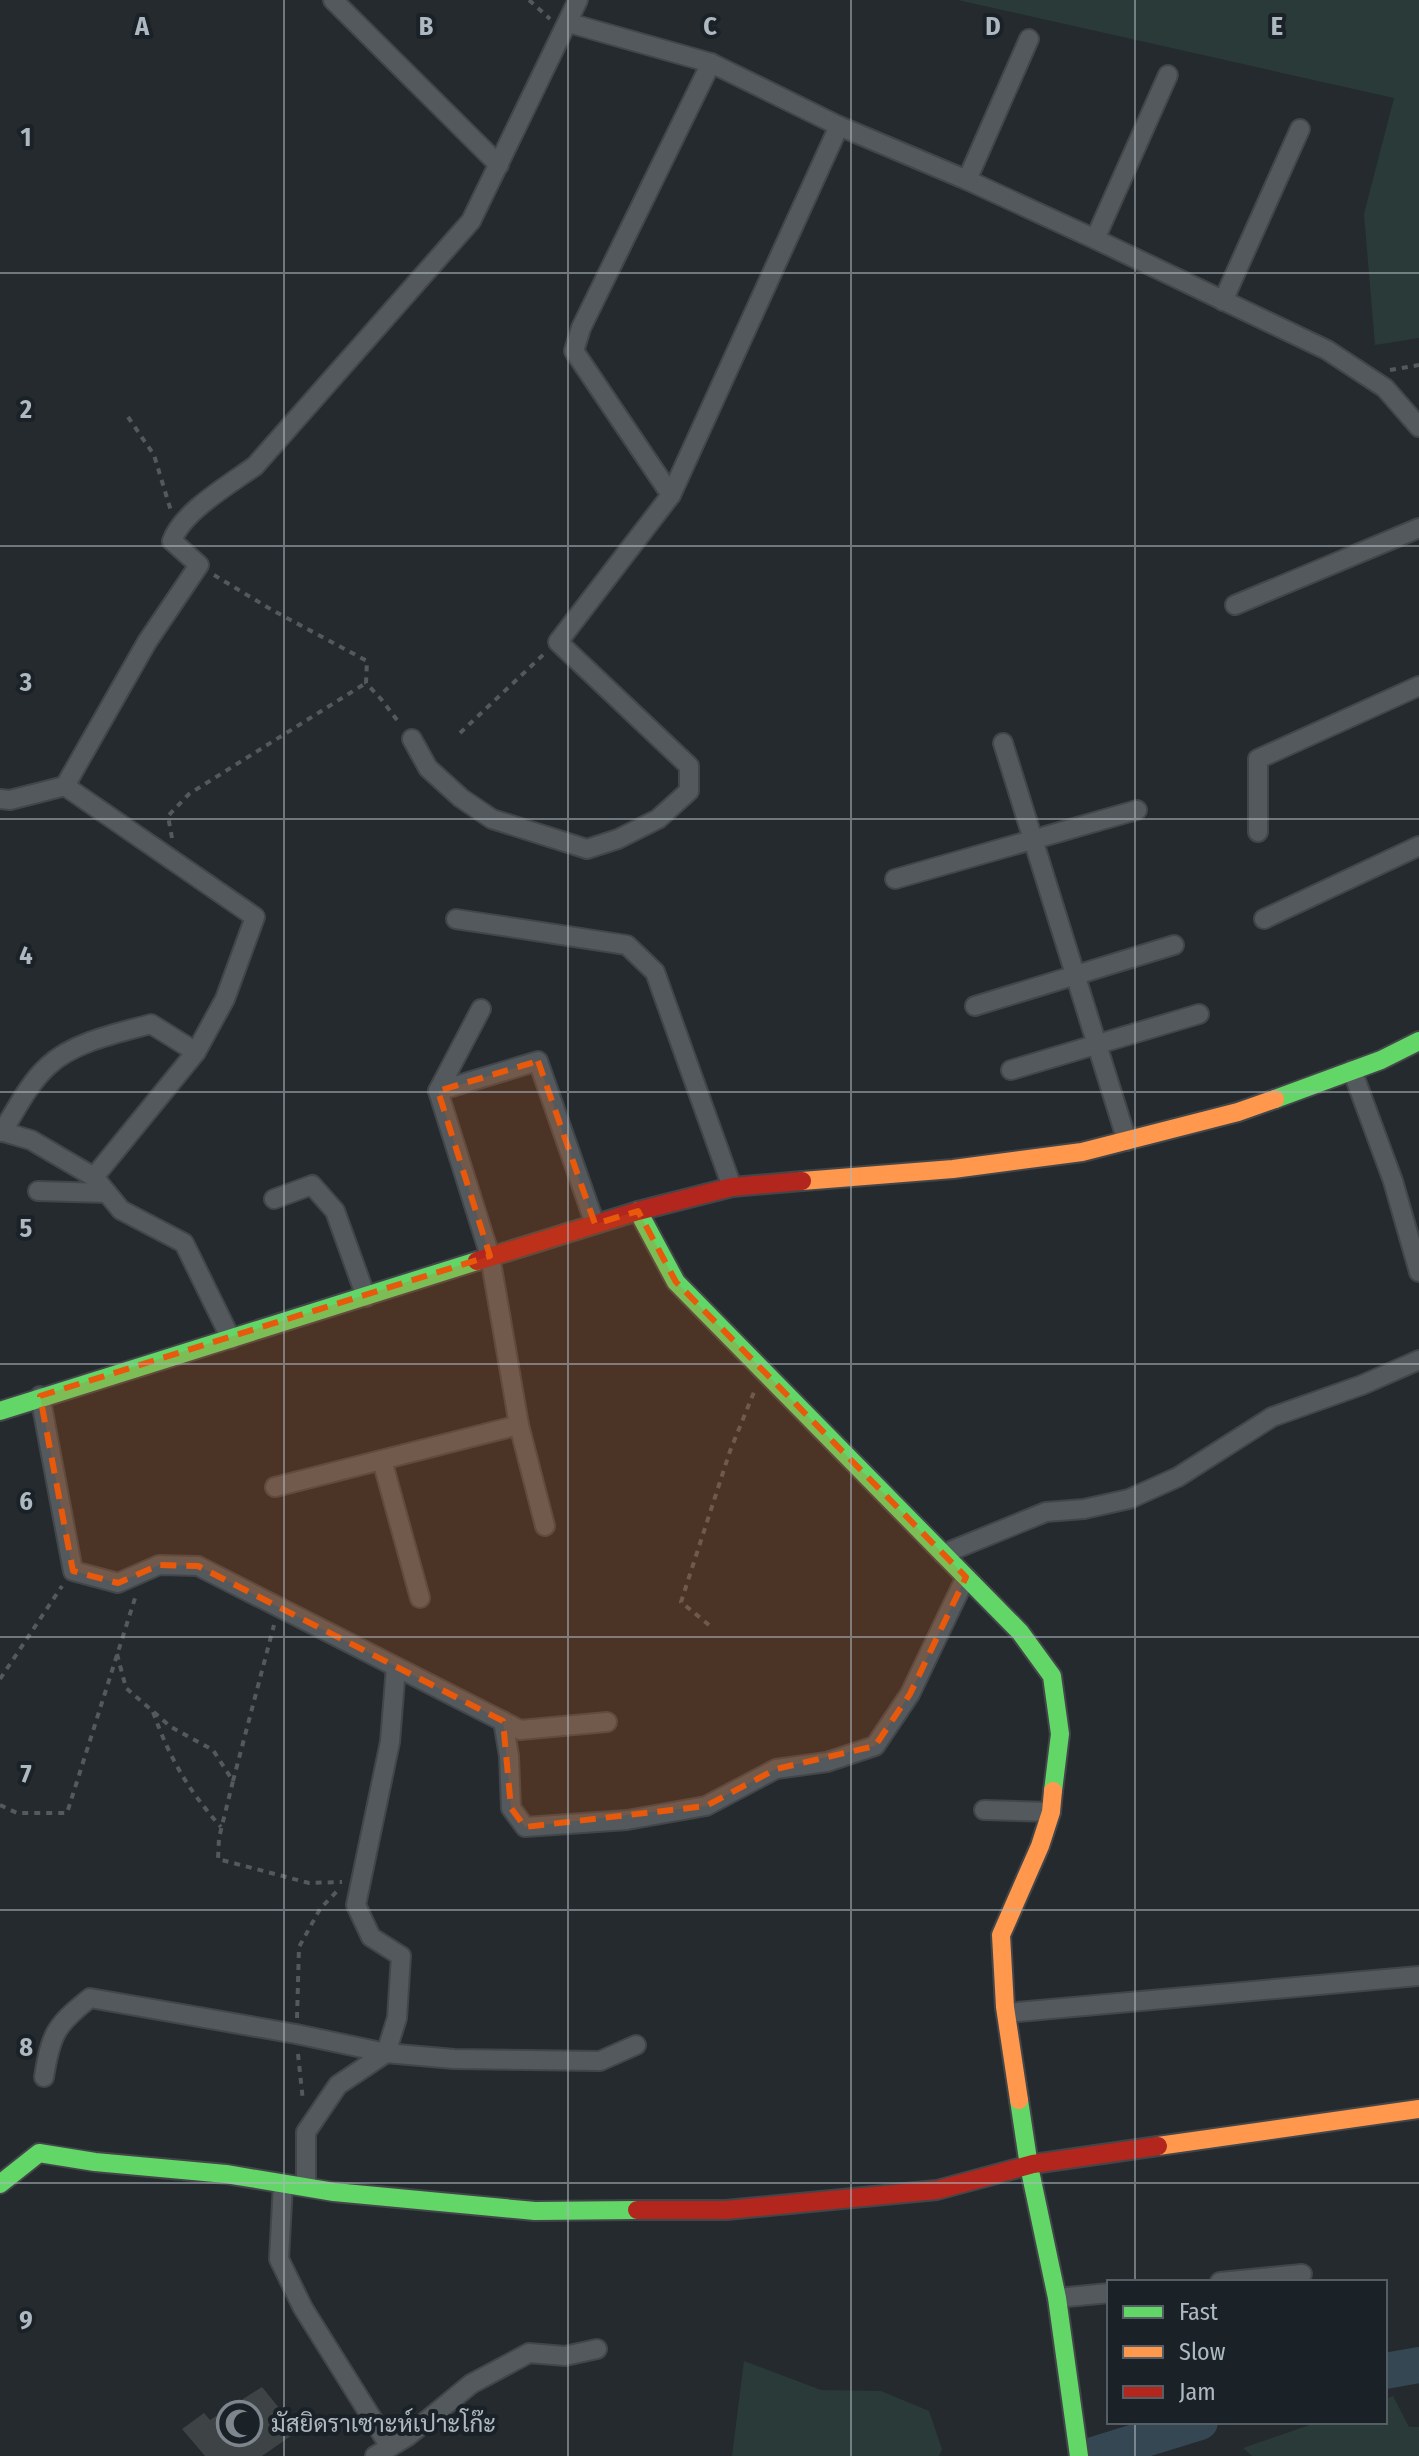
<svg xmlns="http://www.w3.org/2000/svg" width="1419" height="2456" font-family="'Fira Sans Condensed',Sarabun,sans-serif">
	<rect width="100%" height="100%" fill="#252a2e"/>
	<g fill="#293a38">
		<path d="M958,0H1419V338L1375,345L1364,214L1394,98Z"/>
		<path d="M744,2361L821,2390L881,2391L929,2411L942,2449L939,2456H732Z"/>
		<path d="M1393,2396L1409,2427H1419V2456H1252L1243,2448L1318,2422H1385V2399Z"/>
	</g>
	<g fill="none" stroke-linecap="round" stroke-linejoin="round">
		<g stroke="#354753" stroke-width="36">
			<path d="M1385,2371L1419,2365"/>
			<path d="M1090,2456L1200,2422"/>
		</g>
	</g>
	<path fill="#3e4346" d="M262,2387L298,2431L262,2456H205L182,2429L204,2413L210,2420Z"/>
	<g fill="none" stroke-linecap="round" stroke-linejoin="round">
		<defs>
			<g id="street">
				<path d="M333,0L499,165"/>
				<path d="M569,23L711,63L839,126L967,180L1095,239L1327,350L1385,388L1419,427"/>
				<path d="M967,180L1029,39"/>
				<path d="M1095,239L1168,75"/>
				<path d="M1223,301L1300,129"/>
				<path d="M671,495L574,351L581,328L711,63"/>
				<path d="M1235,605L1419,528"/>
				<path d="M412,739L428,768L461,798L492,819L587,849L618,839L658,819L689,791V766L558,642L671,495L839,126"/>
				<path d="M1003,743L1127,1141"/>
				<path d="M65,786L147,642L199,565L172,541C182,512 230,484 255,466L471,221L578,0"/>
				<path d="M0,799L10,800L65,786L255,917L225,999L196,1052L94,1177L121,1210L184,1243L231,1339"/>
				<path d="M1258,832V759L1419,686"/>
				<path d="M895,879L1137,810"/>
				<path d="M456,919L627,945L655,972L732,1187"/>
				<path d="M1264,919L1419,846"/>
				<path d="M975,1006L1174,945"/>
				<path d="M1011,1070L1199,1014"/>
				<path d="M1352,1070L1393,1181L1419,1272"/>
				<path d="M438,1091L481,1009"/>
				<path d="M0,1131L31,1140L94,1177"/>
				<path d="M2,1132C16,1110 29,1083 48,1066C73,1042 118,1033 151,1024L196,1052"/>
				<path d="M38,1191L107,1193"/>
				<path d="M274,1199L312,1185L335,1211L366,1297"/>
				<path d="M40,1396L73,1571L118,1583L159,1565L198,1566L520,1730L607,1722"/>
				<path d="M382,1460L420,1598"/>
				<path d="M275,1487L519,1425"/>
				<path d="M545,1526L519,1425L490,1256L438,1091L538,1061L595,1224"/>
				<path d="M943,1554L1046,1512L1084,1509L1129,1499L1178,1477L1272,1417L1362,1385L1419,1360"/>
				<path d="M503,1721L509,1756L511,1808L525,1827L627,1820L706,1806L776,1769L827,1762L875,1746L910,1694L966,1577"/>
				<path d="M984,1810L1051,1812"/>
				<path d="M1006,2013L1419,1976"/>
				<path d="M44,2077C51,2033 56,2025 90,1998L296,2034L386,2053L454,2059L600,2061L636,2045"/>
				<path d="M283,2184L279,2259L303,2308L390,2447"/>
				<path d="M306,2187V2132L338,2085L386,2053L397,2018L401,1956L371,1937L356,1905L390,1742L396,1667"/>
				<path d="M1220,2282L1302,2274"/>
				<path d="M1057,2298L1109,2293"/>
				<path d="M375,2456L408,2436L471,2384L529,2353L565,2356L597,2349"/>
			</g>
			<g id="fast">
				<path d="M1275,1099L1381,1060L1419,1041"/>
				<path d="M638,1211L676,1282L1020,1632L1052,1676L1060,1734L1053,1791"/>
				<path d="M0,1411L477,1261"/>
				<path d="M1019,2100L1029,2166L1057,2298L1079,2456"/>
				<path d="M0,2184L39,2153L95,2162L226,2174L334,2192L535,2211L637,2210"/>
			</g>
			<g id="slow">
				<path d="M802,1181L953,1169L1082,1152L1238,1112L1275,1099"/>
				<path d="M1019,2100L1005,2007L1001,1935L1040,1846L1051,1812L1053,1791"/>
				<path d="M1158,2146L1419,2109"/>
			</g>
			<g id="jam">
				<path d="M477,1261L638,1211L732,1187L802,1181"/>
				<path d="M637,2210H726L937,2190L1033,2164L1158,2146"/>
			</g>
		</defs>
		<use href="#street" stroke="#424649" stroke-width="22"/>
		<use href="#fast" stroke="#424649" stroke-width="22"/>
		<use href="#slow" stroke="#424649" stroke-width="22"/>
		<use href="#jam" stroke="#424649" stroke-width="22"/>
		<g stroke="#54595b" stroke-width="4" stroke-dasharray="6 6" stroke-linecap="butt">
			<path d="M529,0L550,19"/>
			<path d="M1390,370L1419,365"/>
			<path d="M128,417L154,455L171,511"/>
			<path d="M214,575L272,610L367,661L366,683L381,699L400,724"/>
			<path d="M460,733L544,654"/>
			<path d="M172,838L168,816L189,794L366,683"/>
			<path d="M709,1625L681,1602L730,1451L754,1392"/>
			<path d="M117,1654L126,1688L171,1727L213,1750L233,1781L219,1838L218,1859L309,1883L342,1882"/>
			<path d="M0,1679L62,1586"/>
			<path d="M153,1712C170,1759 188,1790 221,1827"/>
			<path d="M233,1781L274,1625"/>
			<path d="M0,1805L17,1813H67L136,1595"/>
			<path d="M297,2018L299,1947L320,1909L340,1888"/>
			<path d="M298,2054L303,2101"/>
		</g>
		<use href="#street" stroke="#54595d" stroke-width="18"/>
		<use href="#fast" stroke="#63d668" stroke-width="18"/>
		<use href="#slow" stroke="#ff974d" stroke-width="18"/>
		<use href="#jam" stroke="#b3261e" stroke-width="18"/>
	</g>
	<path fill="#e8590c" fill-opacity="0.2" stroke="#e8590c" stroke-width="6" stroke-dasharray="16 10" stroke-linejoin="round" d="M538,1061L595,1224L638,1211L676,1282L966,1577L910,1694L875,1746L776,1769L706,1806L525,1827L511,1808L503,1721L198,1566L159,1565L118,1583L73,1571L40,1396L490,1256L438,1091Z"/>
	<path fill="none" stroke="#aeb8c0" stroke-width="2" stroke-opacity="0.55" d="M284,0V2456M568,0V2456M851,0V2456M1135,0V2282M0,273H1419M0,546H1419M0,819H1419M0,1092H1419M0,1364H1419M0,1637H1419M0,1910H1419M0,2183H1419M1135,2422V2456"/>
	<defs>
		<symbol id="mosque-ring" viewBox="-11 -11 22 22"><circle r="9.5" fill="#1a2228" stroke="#7e868d" stroke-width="1.5"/><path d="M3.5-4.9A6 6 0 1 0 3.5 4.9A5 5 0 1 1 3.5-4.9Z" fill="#7e868d"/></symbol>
	</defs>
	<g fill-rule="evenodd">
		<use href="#mosque-ring" x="214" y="2398" width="51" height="51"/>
	</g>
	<g text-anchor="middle" stroke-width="8" stroke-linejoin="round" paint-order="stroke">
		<g font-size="24" fill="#aeb8c0" stroke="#1a2228" text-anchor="start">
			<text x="271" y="2432">มัสยิดราเซาะห์เปาะโก๊ะ</text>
		</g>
	</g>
	<g font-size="26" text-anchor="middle" font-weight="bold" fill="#aeb8c0" stroke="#1a2228" stroke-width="8" stroke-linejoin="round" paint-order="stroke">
		<text x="142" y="35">A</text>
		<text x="426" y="35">B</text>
		<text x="710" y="35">C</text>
		<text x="993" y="35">D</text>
		<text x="1277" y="35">E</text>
		<text x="26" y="146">1</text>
		<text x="26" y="418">2</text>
		<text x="26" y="691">3</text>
		<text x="26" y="964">4</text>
		<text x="26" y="1237">5</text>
		<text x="26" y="1510">6</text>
		<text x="26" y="1783">7</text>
		<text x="26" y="2056">8</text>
		<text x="26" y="2329">9</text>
	</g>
	<rect x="1107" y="2280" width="280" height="144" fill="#1a2228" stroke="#555e65" stroke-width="2"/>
	<rect x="1123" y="2306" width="40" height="12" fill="#63d668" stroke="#555e65" stroke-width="2"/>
	<text x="1179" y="2320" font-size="24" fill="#aeb8c0">Fast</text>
	<rect x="1123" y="2346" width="40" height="12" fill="#ff974d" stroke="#555e65" stroke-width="2"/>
	<text x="1179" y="2360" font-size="24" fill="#aeb8c0">Slow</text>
	<rect x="1123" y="2386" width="40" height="12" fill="#b3261e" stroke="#555e65" stroke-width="2"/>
	<text x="1179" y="2400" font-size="24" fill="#aeb8c0">Jam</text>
</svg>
